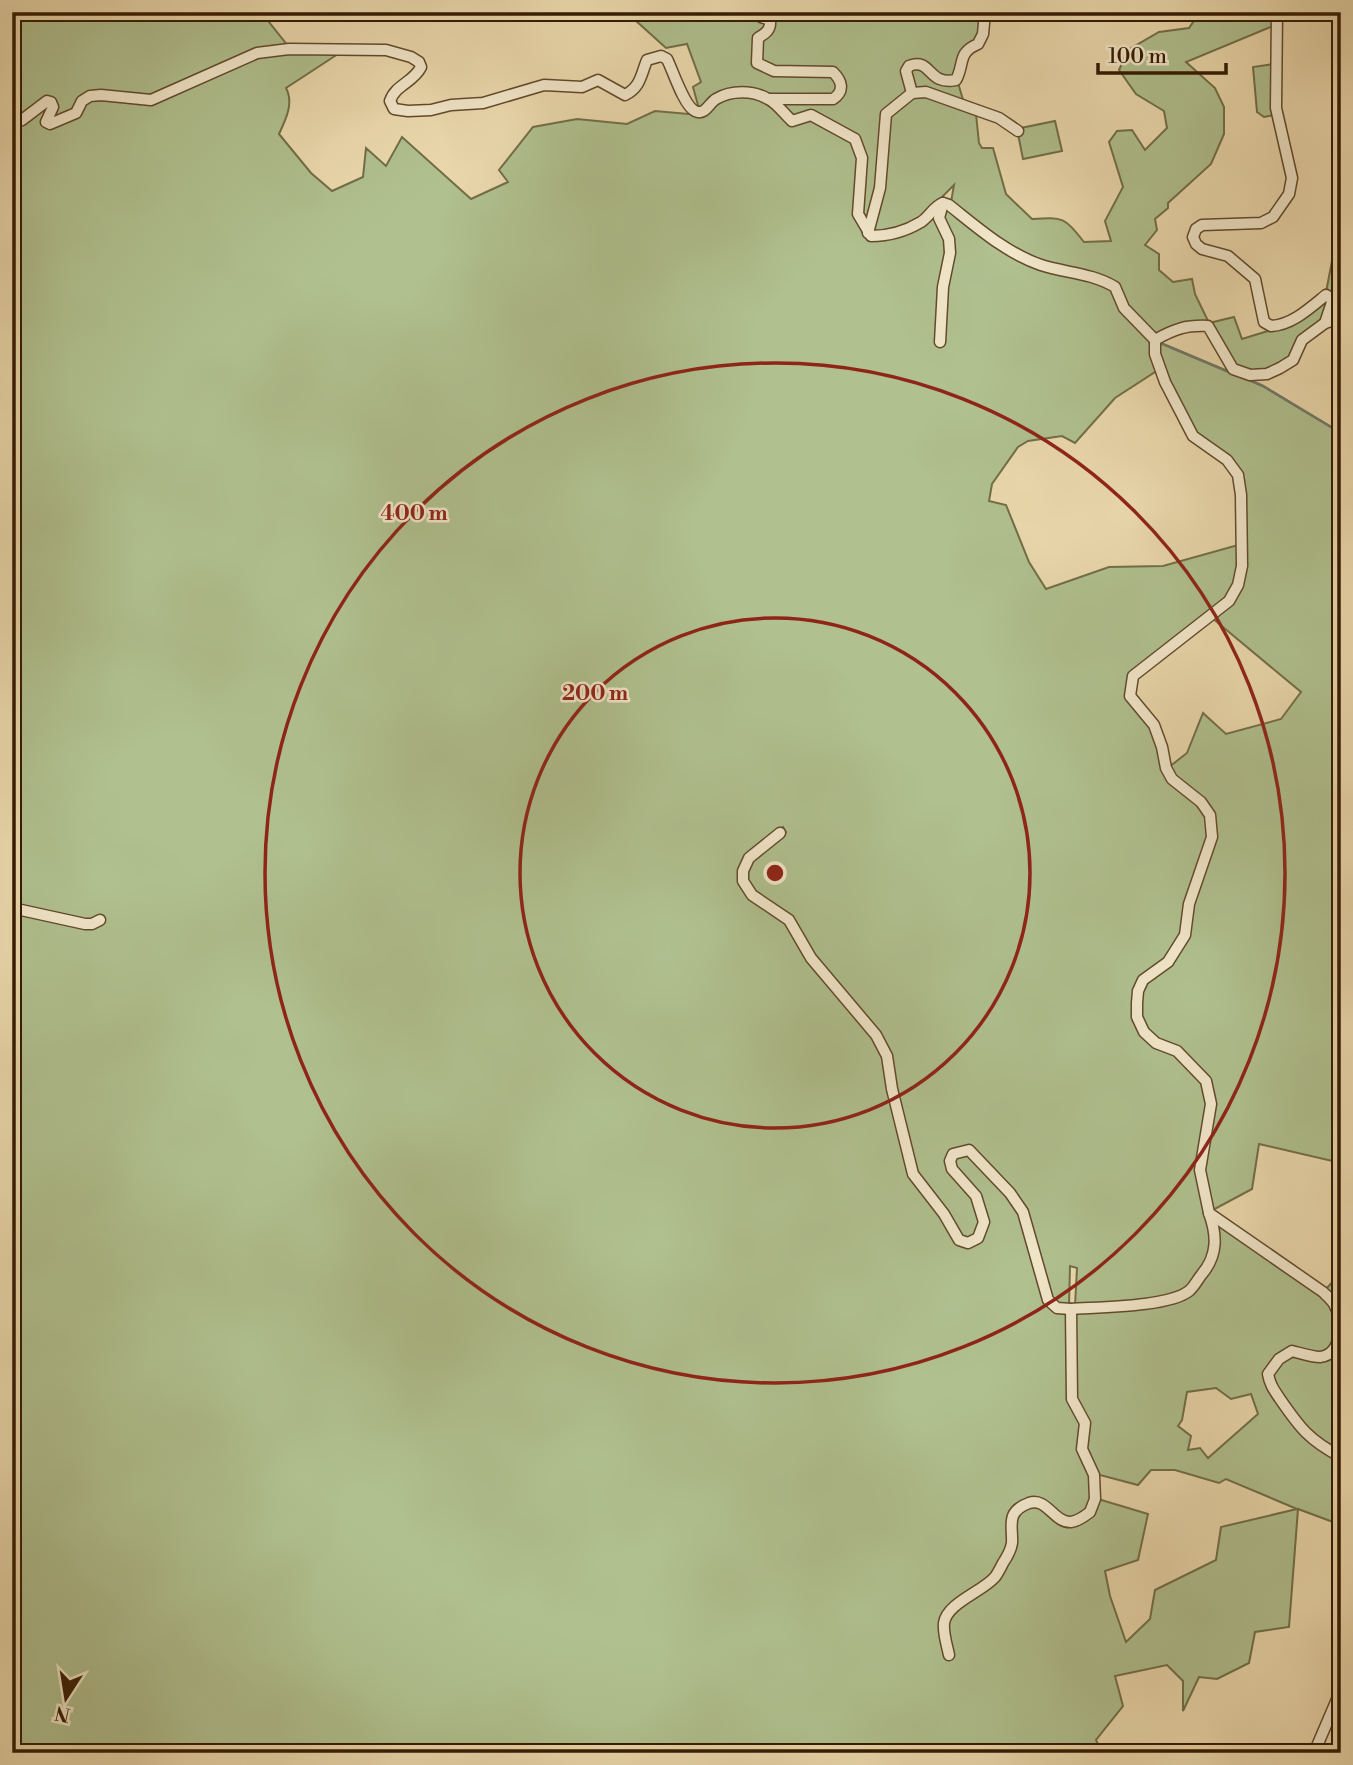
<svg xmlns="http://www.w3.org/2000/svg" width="1353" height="1765" font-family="'Libre Bodoni',serif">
	<rect width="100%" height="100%" fill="#ead8ac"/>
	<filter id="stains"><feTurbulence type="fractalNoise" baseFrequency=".00286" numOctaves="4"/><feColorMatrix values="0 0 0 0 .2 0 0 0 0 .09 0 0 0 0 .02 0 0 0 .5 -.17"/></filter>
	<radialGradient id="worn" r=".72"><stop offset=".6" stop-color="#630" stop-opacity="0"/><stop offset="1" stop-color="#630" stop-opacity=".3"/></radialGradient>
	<g fill="#b0c08f" stroke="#726e48" stroke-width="2" fill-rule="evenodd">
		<path d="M12,12H261L288,46L150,97L92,93L74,111L50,121L54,100L12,121Z"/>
		<path d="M635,12H753L767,22L754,64L832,75L838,84L832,96H770L742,88L699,109L693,87L701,82L687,44L666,48L634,19Z"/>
		<path d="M758,12H982L980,34L976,41L965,46L959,55L954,77L946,79L907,63L908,92L883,113L877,188L867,224L861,213L858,137L834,123L793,117L776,102H834L841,76L774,68L759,61L761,40L773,26Z"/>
		<path d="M1200,12H1274L1273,26L1186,62L1215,88L1224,107V134L1211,164L1168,203V208L1155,219L1157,230L1145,245L1159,254V270L1173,282L1192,279L1195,294L1209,323L1234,317L1242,339L1271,330L1329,299C1327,306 1326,314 1322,320C1311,343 1261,389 1235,366C1226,357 1216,334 1209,323C1188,322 1175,325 1156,336L1126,306L1117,285L1041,262L995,239L951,202L954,185L921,218L887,233H873L889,116L913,96L925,95L976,114L979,143L982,148H993L1006,194L1032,219C1064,217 1064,217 1084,242L1111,241L1105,221L1123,187L1109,142L1117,131L1132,130L1145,150L1167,128L1164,111L1136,94L1119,70L1128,50L1159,32L1189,28Z"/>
		<path d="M341,52L286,88C294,103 286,119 279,134L311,173L332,191L363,177L366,148L386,166L402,137L471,199L508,182L499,170L533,127L577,119L627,124L655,111L700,115L708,112L717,102L742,94L768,102L791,123L811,118L853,141L859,158L855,214L870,239H888L925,223L938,209L936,219L946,239L947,253L940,287L937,335H943L946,288L953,254L952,239L943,218L945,207L991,243L1038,267L1081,276L1112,289L1121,310L1152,341V354L1158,370L1115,398L1075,443L1062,436L1028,441L1018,447L992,484L989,501L1006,505L1029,562L1046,589L1109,567L1163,566L1238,545C1239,565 1237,580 1227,599L1130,674L1127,697C1140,713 1152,726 1158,745C1162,756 1162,766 1167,776C1175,793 1200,798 1207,817C1209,822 1210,833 1209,838C1205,860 1191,881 1186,903C1182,920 1184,934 1173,948C1155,974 1126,977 1134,1017C1139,1043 1158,1043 1175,1054C1184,1059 1195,1072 1201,1080C1216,1102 1198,1144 1197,1168C1196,1189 1208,1210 1212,1230C1214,1241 1211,1251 1207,1261C1187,1310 1118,1303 1075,1306L1077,1268L1070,1266L1069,1306L1058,1305L1051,1298L1025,1211L1013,1191L969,1146L952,1151L946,1160C953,1182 1004,1220 968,1240L961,1238L947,1212L915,1173L895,1089L890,1056L879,1034L813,956L791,917L754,893L746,880V871L751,861L786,832L783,827L746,856L740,870L739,882L749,897L787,922L808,960L873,1037L884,1058L889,1090L910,1176L942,1216L957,1243L968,1246L980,1240L988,1222L979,1195L955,1167L953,1161L955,1157L968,1153L1008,1195L1020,1213L1045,1302L1056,1310L1068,1312L1069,1398L1082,1423L1078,1449L1091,1477L1092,1498L1088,1510C1084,1512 1079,1516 1074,1518C1055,1523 1048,1492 1027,1501C996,1515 1015,1535 1004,1556C1001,1563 995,1573 989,1578C976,1590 946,1603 941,1620C938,1632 944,1646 946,1658L952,1656C950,1646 945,1634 948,1624C952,1603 983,1594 996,1580C1001,1575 1004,1568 1008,1562C1023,1537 1000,1523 1032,1505C1049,1506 1055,1528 1072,1525C1079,1524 1087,1518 1093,1514L1098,1499L1148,1514L1138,1560L1105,1571L1110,1596L1126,1642L1150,1619L1155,1590L1216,1560L1221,1527L1297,1509L1226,1479L1219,1483L1175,1470H1151L1138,1485L1096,1474L1084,1449L1089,1422L1075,1397V1312C1121,1308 1193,1315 1213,1262C1218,1248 1221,1236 1215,1221L1321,1294C1325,1298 1330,1302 1332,1306C1339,1319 1340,1351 1320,1353C1309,1354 1298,1346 1287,1350C1276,1355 1271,1364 1264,1374C1267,1386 1272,1393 1279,1403C1298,1431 1311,1445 1341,1460V1525L1298,1509L1289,1627L1255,1632L1249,1663L1217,1679L1199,1677L1183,1711V1681L1167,1665L1115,1676L1123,1706L1096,1740L1102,1753H12V127L23,123L48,104L50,106L43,122L44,125L50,127L78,115L84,104L91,100L151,103L258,56L291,53ZM1216,1388L1231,1399L1251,1394L1258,1414L1208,1458L1200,1448L1188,1450L1191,1436L1178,1426L1182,1420L1187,1392Z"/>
		<path d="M1273,64L1275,115L1264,117L1257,112L1253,67Z"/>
		<path d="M916,66C934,77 934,88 958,83L964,103L915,90L910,72Z"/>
		<path d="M1055,121L1062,151L1023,159L1018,134L1021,128Z"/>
		<path d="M1341,215V314L1330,318L1326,292Z"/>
		<path d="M1158,342L1263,386L1341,433V607L1334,618L1341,623V1163L1259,1144L1252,1189L1211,1211L1202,1170L1209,1079L1146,1030L1140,1016V1003L1145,982L1170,964L1192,905L1213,814L1174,777L1169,767L1187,753L1203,713L1226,734L1281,719L1301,692L1212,618L1241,587V473C1227,461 1206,449 1195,434C1183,417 1158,362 1158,342Z"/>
		<path d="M1341,1273V1453C1307,1435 1288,1409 1271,1375C1290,1350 1300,1355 1329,1353L1340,1326L1323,1292Z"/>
	</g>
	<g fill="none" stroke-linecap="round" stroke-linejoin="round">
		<g stroke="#707a69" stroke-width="2.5">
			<path d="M1158,342L1229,372"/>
			<path d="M1245,378L1263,386L1341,433"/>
			<path d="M1341,607L1334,618L1341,623"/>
			<path d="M1341,729V739"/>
		</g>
		<defs>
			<g id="minor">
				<path d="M756,12L761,17L770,20C771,30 766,33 758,38L757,63L774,71L833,72C842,81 845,91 833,99H769"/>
				<path d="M1277,12L1276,108L1292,178L1289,194L1273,217L1261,223L1202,225L1196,229L1193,237L1196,244L1202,249L1228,256L1255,279L1264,322L1271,326C1292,325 1310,308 1326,295L1332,299V302L1325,323"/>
				<path d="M1315,12L1341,16"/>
				<path d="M912,93L906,71L909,66C932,57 927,86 956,80C965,63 957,53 978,44L983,34L985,12"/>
				<path d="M12,124L22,120L47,101L51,102L53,107L46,122L50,124L76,113L82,101L90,96L101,95L151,100L257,53L289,49L386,50L411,57L419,62L421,67C413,83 396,84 390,101L394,109L408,111L431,110L451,105L483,103L544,85L582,87L598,80L625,95C641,87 641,74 647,60L661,56L667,59C673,71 684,106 695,111C705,116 709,103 716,99C731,90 753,90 768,99C777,103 784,114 792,121L811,115L855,139L862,158L858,214L871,236C889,236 906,231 921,222C930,216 933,207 943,203L949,205C978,228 1006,253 1041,265C1066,273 1092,273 1115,287L1124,308L1155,340"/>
				<path d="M868,233L880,188L886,114L912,93L926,92L999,118L1018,131"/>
				<path d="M1341,318L1325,323L1302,340L1293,360L1280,368L1267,374L1250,375L1233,369L1208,326C1186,325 1174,329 1155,340V354L1165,382L1193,436L1227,460L1238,475L1241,495L1242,566L1238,585L1229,601L1133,676L1130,696L1154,725L1162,747L1166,768L1172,779L1201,802L1210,815L1212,837L1189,904L1185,935L1168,962L1143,980L1138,991L1137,1003V1017L1144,1032L1156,1043L1177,1051L1206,1081L1211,1104L1200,1170L1209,1213L1323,1292C1327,1296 1332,1300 1334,1304C1343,1319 1343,1355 1320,1357C1312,1357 1300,1353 1292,1351L1279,1359L1268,1374C1270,1385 1274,1390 1280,1399C1300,1428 1309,1440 1341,1457"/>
				<path d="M940,342L943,287L950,253L949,239L939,218L943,203"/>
				<path d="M780,833L749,858L743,871V881L752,895L789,920L811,958L876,1035L887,1056L892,1089L913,1174L944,1214L959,1240L968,1243L978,1238L984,1222L976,1196L952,1169L950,1161L953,1154L969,1150L1010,1193L1023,1212L1048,1300L1057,1308L1071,1309C1098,1307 1169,1307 1189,1291C1194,1287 1198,1279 1202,1274C1218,1255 1217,1235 1209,1213"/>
				<path d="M12,908L85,924H92L100,920"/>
				<path d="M949,1655C947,1645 943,1634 944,1623C947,1603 982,1592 995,1577C998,1573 1001,1567 1003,1563C1007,1557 1011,1550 1012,1543C1013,1526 1005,1512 1029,1503C1047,1497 1054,1523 1071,1522C1078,1521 1085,1516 1090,1512L1095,1499L1094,1475L1082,1449L1085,1423L1072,1399L1071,1309"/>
				<path d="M1314,1753L1341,1690"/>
			</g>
		</defs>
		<use href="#minor" stroke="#624a2c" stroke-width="13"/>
		<use href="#minor" stroke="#f1e6c9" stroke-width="10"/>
	</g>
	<g fill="none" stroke="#8f2418" stroke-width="3.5">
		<circle cx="775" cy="873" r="255"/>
		<circle cx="775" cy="873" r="510"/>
	</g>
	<circle cx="775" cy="873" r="10" fill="#8f2418" stroke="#f1e6c9" stroke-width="3.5"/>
	<g font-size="21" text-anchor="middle" font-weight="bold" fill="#8f2418" stroke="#f1e6c9" stroke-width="5" stroke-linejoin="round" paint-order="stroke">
		<text x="414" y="520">400 m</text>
		<text x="595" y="700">200 m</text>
	</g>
	<rect width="1353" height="1765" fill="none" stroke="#ead8ac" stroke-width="42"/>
	<rect x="14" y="14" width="1325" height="1737" fill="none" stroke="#341b02" stroke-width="3.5"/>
	<rect x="21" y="21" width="1311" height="1723" fill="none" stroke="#341b02" stroke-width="2"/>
	<g transform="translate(66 1698) rotate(192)" stroke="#f1e6c9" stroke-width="5" paint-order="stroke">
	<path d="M0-5L12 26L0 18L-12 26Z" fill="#341b02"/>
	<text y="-10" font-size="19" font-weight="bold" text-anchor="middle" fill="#341b02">N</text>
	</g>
	<path d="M1098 63v10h128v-10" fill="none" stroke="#341b02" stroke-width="3.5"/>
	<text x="1108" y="63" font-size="21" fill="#341b02" stroke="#f1e6c9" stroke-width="5" paint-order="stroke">100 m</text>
	<rect width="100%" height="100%" filter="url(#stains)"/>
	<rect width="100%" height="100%" fill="url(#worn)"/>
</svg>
